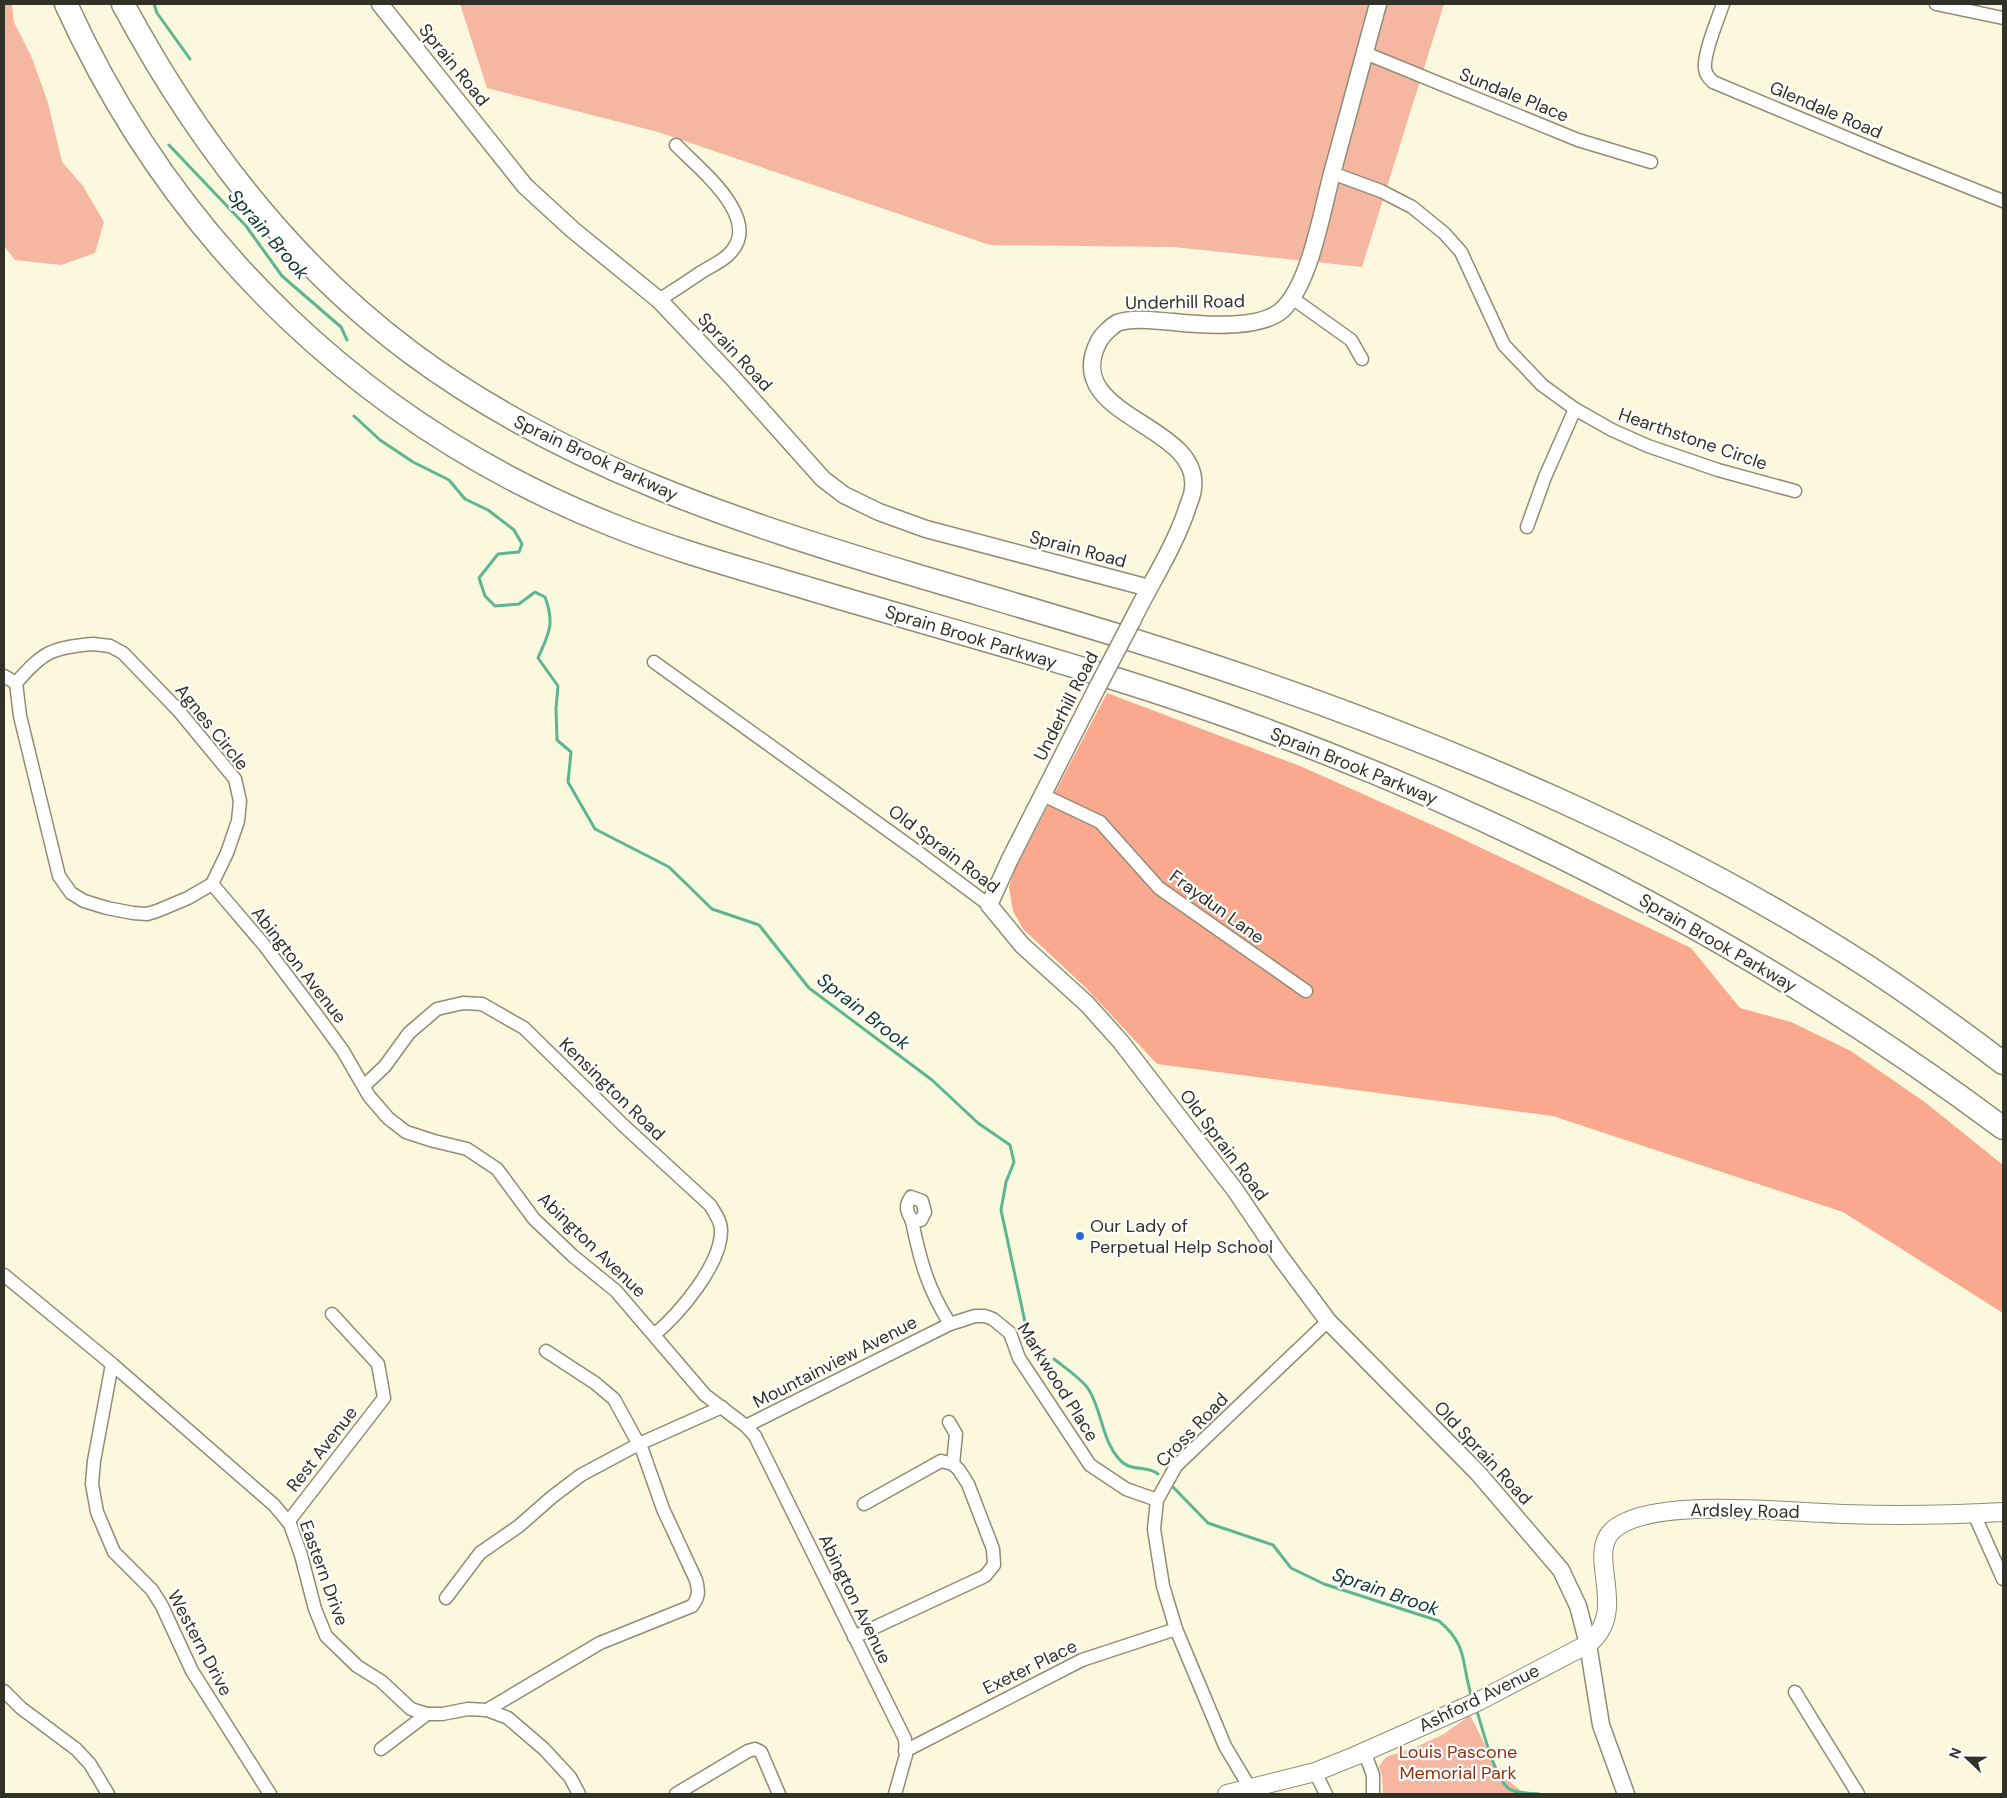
<svg xmlns="http://www.w3.org/2000/svg" width="2007" height="1798" font-family="'DM Sans',sans-serif">
	<rect width="100%" height="100%" fill="#fbf8dd"/>
	<g fill="#f6b7a2">
		<path d="M4,4H12L14,22L32,58L48,103L62,162L83,186L104,222L95,253L61,265L15,260L4,246Z"/>
		<path d="M460,4H1444L1362,267L1174,247L990,245L658,132L487,88Z"/>
		<path d="M1470,1715L1499,1773L1525,1794H1383L1382,1776L1379,1766L1386,1757L1416,1747L1444,1734Z"/>
	</g>
	<path fill="#faa98f" d="M1107,693L1300,766L1448,832L1691,948L1740,1008L1791,1022L1851,1051L1926,1103L2003,1165V1313L1843,1212L1553,1116L1157,1064L1086,988L1023,929L1013,911L1009,887L1016,867Z"/>
	<g fill="none" stroke-linecap="round" stroke-linejoin="round">
		<g stroke="#5cb692" stroke-width="3">
			<path d="M154,4L157,13L190,59"/>
			<path d="M169,145L246,226L282,276L341,327L347,340"/>
			<path d="M354,416L380,440L413,462L449,480L465,499L488,510L514,530L522,544L519,552L498,554L479,578L485,596L495,606L519,604L535,592L545,597C555,624 549,633 538,658L558,686L556,708L557,740L571,752L568,782L595,829L669,867L712,909L759,925L809,988L932,1080L978,1123L1010,1145L1014,1162L1006,1182L1001,1210L1025,1322"/>
			<path d="M1054,1359C1064,1367 1083,1380 1089,1390C1102,1411 1102,1441 1120,1460C1130,1472 1147,1465 1158,1474"/>
			<path d="M1173,1487L1208,1523L1273,1545L1291,1568L1324,1584L1439,1621C1469,1646 1461,1664 1472,1698"/>
			<path d="M1476,1708C1482,1727 1494,1776 1508,1788C1516,1794 1529,1793 1539,1794"/>
		</g>
		<defs>
			<g id="minor">
				<path d="M1723,4C1718,19 1703,54 1705,69C1706,75 1709,78 1713,82L1890,156L2003,201"/>
				<path d="M1936,4L2003,18"/>
				<path d="M1365,53L1578,140L1651,162"/>
				<path d="M1332,173L1381,191L1412,207L1444,233L1461,252L1504,345L1542,385L1575,409L1612,430L1648,446L1718,470L1795,491"/>
				<path d="M1292,298L1351,340L1362,359"/>
				<path d="M659,300C673,291 687,282 700,273C709,267 719,263 727,256C767,221 699,169 676,145"/>
				<path d="M1527,527L1545,477L1575,409"/>
				<path d="M93,644L110,646L123,653L178,710L235,779L240,801L238,821L227,853L212,884L188,898L157,911L147,914L133,913L107,908L84,901L71,893L59,876L20,716L16,683C44,651 51,648 93,644Z"/>
				<path d="M654,662L918,852L989,905"/>
				<path d="M4,676L16,683"/>
				<path d="M1041,794L1100,822L1159,888L1306,991"/>
				<path d="M212,884L264,945L316,1014L343,1051L369,1096L388,1118L406,1132L434,1141L467,1149L497,1169L534,1219L573,1256L616,1291L705,1395L746,1426L755,1436L905,1739L906,1755L895,1794"/>
				<path d="M364,1086L385,1066L409,1033L437,1009L463,1003L482,1004L524,1028L623,1125L710,1205C715,1213 721,1221 721,1230C722,1264 679,1314 654,1335"/>
				<path d="M911,1197L922,1201L925,1212L921,1220L912,1221C907,1211 904,1207 911,1197Z"/>
				<path d="M912,1221C920,1261 928,1289 950,1324"/>
				<path d="M4,1275L112,1364L274,1505L290,1524L301,1555L315,1609L326,1636L357,1666L381,1681L411,1709L427,1714H442L468,1709L487,1710L508,1718L544,1749L570,1777L579,1794"/>
				<path d="M112,1364L94,1461L92,1484L97,1512L114,1552L152,1590L162,1606L192,1671L270,1794"/>
				<path d="M949,1422L956,1434L953,1464"/>
				<path d="M746,1426L950,1324L975,1316H985L993,1319L1010,1333L1019,1358L1090,1465L1126,1489L1157,1500"/>
				<path d="M1974,1514L2003,1579"/>
				<path d="M288,1522L384,1398L378,1364L332,1314"/>
				<path d="M446,1598L480,1553L519,1526L552,1497L581,1475L639,1444L722,1407"/>
				<path d="M854,1637L985,1576L994,1565L993,1549L968,1484L959,1470L953,1464L941,1461L864,1504"/>
				<path d="M4,1691L21,1708L76,1749L90,1764L108,1794"/>
				<path d="M1795,1692L1858,1794"/>
				<path d="M487,1710L600,1643L692,1606C699,1597 699,1592 696,1580L663,1509L643,1452L614,1399L595,1383L546,1351"/>
				<path d="M381,1749L427,1714"/>
				<path d="M905,1751L1082,1660L1176,1629"/>
				<path d="M1364,1751L1373,1775V1794"/>
				<path d="M1315,1772L1326,1794"/>
				<path d="M1250,1788L1225,1746L1176,1629L1163,1586L1154,1529L1157,1500L1176,1466L1328,1321"/>
				<path d="M676,1794L748,1751L755,1749L761,1752L779,1794"/>
			</g>
			<g id="tertiary">
				<path d="M380,4L525,186L573,230L659,300L732,377L823,479L844,495L879,512L926,529L1149,588"/>
				<path d="M1132,621C1150,584 1174,548 1187,509C1189,502 1193,495 1193,488C1201,423 1059,417 1099,341C1102,335 1112,326 1117,323C1134,317 1156,321 1173,322C1201,325 1260,330 1282,310C1311,283 1322,209 1333,170C1348,115 1363,59 1378,4"/>
				<path d="M1097,688L1010,859L989,905L1022,945L1087,1004L1121,1042L1235,1190L1279,1255L1328,1321L1478,1473L1561,1570L1578,1606L1588,1644L1601,1725L1626,1794"/>
			</g>
			<path id="secondary" d="M1227,1794L1315,1772L1355,1756L1479,1701L1588,1644C1630,1611 1586,1557 1612,1531C1648,1495 1793,1513 1844,1514C1897,1516 1950,1515 2003,1512"/>
			<g id="motorway">
				<path d="M66,4C175,244 366,427 612,525C676,551 744,569 810,589C954,632 1100,670 1241,721C1513,819 1771,955 2003,1128"/>
				<path d="M123,4C195,138 287,260 410,352C560,464 738,522 915,575C1029,609 1143,641 1255,680C1460,751 1664,838 1848,954C1902,988 1953,1025 2003,1063"/>
			</g>
		</defs>
		<use href="#minor" stroke="#8f8d75" stroke-width="15"/>
		<use href="#tertiary" stroke="#8f8d75" stroke-width="19"/>
		<use href="#secondary" stroke="#8f8d75" stroke-width="20"/>
		<use href="#motorway" stroke="#8f8d75" stroke-width="25"/>
		<use href="#minor" stroke="#fff" stroke-width="12"/>
		<use href="#tertiary" stroke="#fff" stroke-width="16"/>
		<use href="#secondary" stroke="#fff" stroke-width="18"/>
		<use href="#motorway" stroke="#fff" stroke-width="22"/>
		<defs>
			<path id="tertiary-bridge" d="M1097,688L1132,621"/>
		</defs>
		<use href="#tertiary-bridge" stroke="#8f8d75" stroke-width="19" stroke-linecap="butt"/>
		<use href="#tertiary-bridge" stroke="#fff" stroke-width="16"/>
	</g>
	<circle fill="#2667d3" stroke="#fff" stroke-width="2" cx="1080" cy="1236" r="5"/>
	<g text-anchor="middle" stroke-width="4.5" stroke-linejoin="round" paint-order="stroke">
		<g font-size="18" fill="#323127" stroke="#fff">
			<text transform="translate(454 65) rotate(51)" y="6">Sprain Road</text>
			<text transform="translate(1514 95) rotate(22)" y="6">Sundale Place</text>
			<text transform="translate(1826 110) rotate(23)" y="6">Glendale Road</text>
			<text transform="translate(1185 302) rotate(-1)" y="6">Underhill Road</text>
			<text transform="translate(735 352) rotate(47)" y="6">Sprain Road</text>
			<text transform="translate(1693 439) rotate(19)" y="6">Hearthstone Circle</text>
			<text transform="translate(596 458) rotate(25)" y="6">Sprain Brook Parkway</text>
			<text transform="translate(1078 549) rotate(15)" y="6">Sprain Road</text>
			<text transform="translate(971 637) rotate(17)" y="6">Sprain Brook Parkway</text>
			<text transform="translate(1066 706) rotate(-63)" y="6">Underhill Road</text>
			<text transform="translate(212 727) rotate(51)" y="6">Agnes Circle</text>
			<text transform="translate(1354 766) rotate(22)" y="6">Sprain Brook Parkway</text>
			<text transform="translate(944 849) rotate(37)" y="6">Old Sprain Road</text>
			<text transform="translate(1217 907) rotate(36)" y="6">Fraydun Lane</text>
			<text transform="translate(1718 943) rotate(30)" y="6">Sprain Brook Parkway</text>
			<text transform="translate(299 965) rotate(52)" y="6">Abington Avenue</text>
			<text transform="translate(612 1089) rotate(44)" y="6">Kensington Road</text>
			<text transform="translate(1224 1145) rotate(53)" y="6">Old Sprain Road</text>
			<text transform="translate(592 1245) rotate(44)" y="6">Abington Avenue</text>
			<text transform="translate(835 1362) rotate(-27)" y="6">Mountainview Avenue</text>
			<text transform="translate(1058 1382) rotate(58)" y="6">Markwood Place</text>
			<text transform="translate(1192 1430) rotate(-46)" y="6">Cross Road</text>
			<text transform="translate(322 1449) rotate(-52)" y="6">Rest Avenue</text>
			<text transform="translate(1483 1453) rotate(47)" y="6">Old Sprain Road</text>
			<text transform="translate(1745 1511) rotate(1)" y="6">Ardsley Road</text>
			<text transform="translate(324 1573) rotate(70)" y="6">Eastern Drive</text>
			<text transform="translate(855 1599) rotate(64)" y="6">Abington Avenue</text>
			<text transform="translate(200 1643) rotate(62)" y="6">Western Drive</text>
			<text transform="translate(1030 1667) rotate(-26)" y="6">Exeter Place</text>
			<text transform="translate(1479 1698) rotate(-26)" y="6">Ashford Avenue</text>
		</g>
		<g font-size="18" fill="#323127" stroke="#fff" text-anchor="start">
			<text x="1090" y="1232">Our Lady of<tspan x="1090" dy="21">Perpetual Help School</tspan></text>
		</g>
		<g font-size="18" fill="#8f3211" stroke="#fff">
			<text x="1458" y="1758">Louis Pascone<tspan x="1458" dy="21">Memorial Park</tspan></text>
		</g>
		<g font-size="19" font-style="italic" fill="#0f3829" stroke="#fff">
			<text transform="translate(269 234) rotate(49)" y="7">Sprain Brook</text>
			<text transform="translate(864 1011) rotate(38)" y="7">Sprain Brook</text>
			<text transform="translate(1386 1591) rotate(19)" y="7">Sprain Brook</text>
		</g>
	</g>
	<rect width="2007" height="1798" fill="none" stroke="#323127" stroke-width="10"/>
	<g transform="translate(1967 1758) rotate(292)" stroke="#ffffff" stroke-width="4" paint-order="stroke">
	<path d="M0-4L9 19L0 12L-9 19Z" fill="#323127"/>
	<text y="-8" font-size="14" font-weight="bold" text-anchor="middle" fill="#323127">N</text>
	</g>
</svg>
